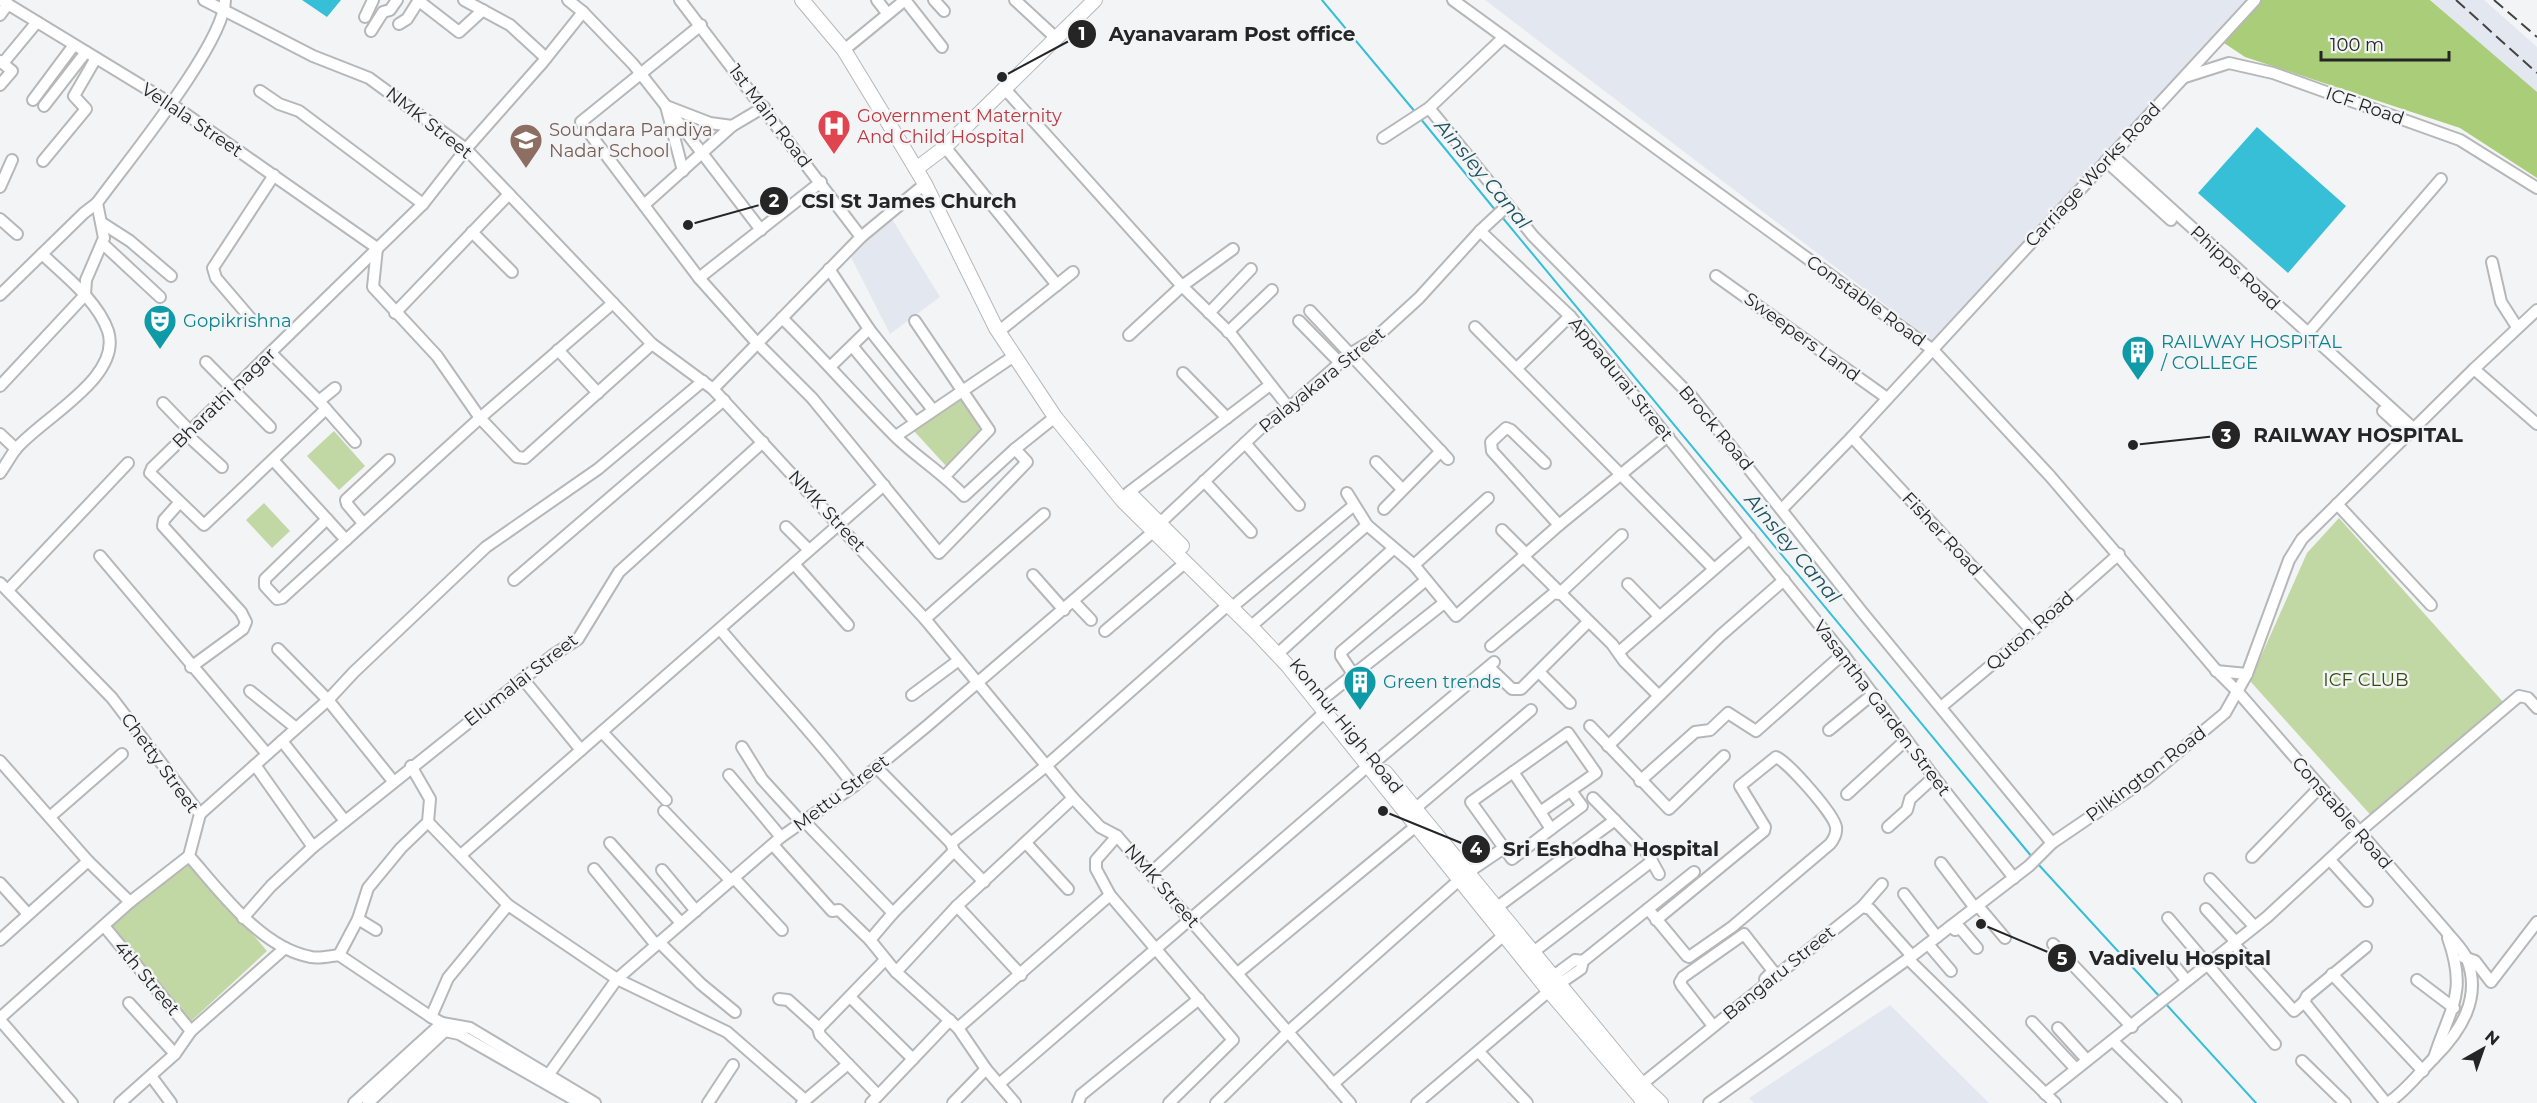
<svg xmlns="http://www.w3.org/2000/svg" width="2537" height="1103" font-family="Montserrat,sans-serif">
	<rect width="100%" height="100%" fill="#f3f4f6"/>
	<g fill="#e3e8f0">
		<path d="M1485,0H2246L1934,342Z"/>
		<path d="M2431,0H2484L2537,47V97Z"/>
		<path d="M889,214L940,297L890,334L850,255Z"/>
		<path d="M1890,1005L1989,1103H1754L1749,1098Z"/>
	</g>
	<g fill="#c1d8a4">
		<path d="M961,400L983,429L947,467L914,431Z"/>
		<path d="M334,431L365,466L339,490L307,456Z"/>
		<path d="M264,503L290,531L272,548L246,520Z"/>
		<path d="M2339,518L2504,703L2376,821L2250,681L2307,553Z"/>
		<path d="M189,860L267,951L188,1024L109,927Z"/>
	</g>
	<path fill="#aacd79" d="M2262,0H2430L2537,92V178L2460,128L2245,57L2224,43Z"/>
	<g fill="#37bfd7">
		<path d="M302,0H341L327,17Z"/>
		<path d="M2257,127L2346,206L2288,273L2198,193Z"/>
	</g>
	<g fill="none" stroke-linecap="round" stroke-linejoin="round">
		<g stroke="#37bfd7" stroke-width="2">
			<path d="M1322,0L1416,113"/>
			<path d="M1420,118L1496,211"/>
			<path d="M1502,217L2032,857"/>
			<path d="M2038,864L2160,997"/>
			<path d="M2165,1003L2256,1103"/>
		</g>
		<defs>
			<g id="minor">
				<path d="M1,0L170,103L377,248"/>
				<path d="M204,0L313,56L369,78L466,149L652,344L713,389L925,619L1073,798L1100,827L1117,836L1350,1103"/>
				<path d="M464,0L510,25L546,58"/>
				<path d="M568,0L583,12L633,64L666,106L710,123L732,126L764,107"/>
				<path d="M680,0L861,237"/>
				<path d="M877,0L887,13"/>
				<path d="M905,0L942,47"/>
				<path d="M934,0L944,11"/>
				<path d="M1015,0L1056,38"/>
				<path d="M1453,0L1933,350L2050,476L2216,670L2238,692L2445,930C2452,939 2463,949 2467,959C2482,998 2461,1031 2434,1058C2418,1074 2407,1090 2388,1103"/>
				<path d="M419,1L459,32L483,10"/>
				<path d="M0,15L8,4"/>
				<path d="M365,17L373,0"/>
				<path d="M399,24L407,19L419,0"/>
				<path d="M701,25L581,122L699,278L757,343L812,398L939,553L1027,462L1015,449"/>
				<path d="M371,31L383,12L390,10L397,0"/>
				<path d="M1504,37L1429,108L1533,236L1692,397L1862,612L2052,843"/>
				<path d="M844,50L905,0"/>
				<path d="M0,61L12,71L0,85"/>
				<path d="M3,63L37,22"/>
				<path d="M2185,77L2229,63L2273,73L2460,140L2537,188"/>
				<path d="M1004,88L1182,286L1231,334L1289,408"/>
				<path d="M260,91L279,104L299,111L423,204"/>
				<path d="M33,100L74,45"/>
				<path d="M44,106L86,52"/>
				<path d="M1383,138L1429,108"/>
				<path d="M945,147L1057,285"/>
				<path d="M2112,155L2413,428"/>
				<path d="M43,161L86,109L74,96L96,58"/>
				<path d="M2106,161L2171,220"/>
				<path d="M683,171L666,106L761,230"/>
				<path d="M0,187L12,160"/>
				<path d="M644,205L732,126"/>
				<path d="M0,219L17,234"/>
				<path d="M102,223L130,241L171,276"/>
				<path d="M1480,231L1570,316L1843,654L1934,777L2014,878"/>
				<path d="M472,232L512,272"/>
				<path d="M102,243L160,297"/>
				<path d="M377,248L373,287L437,356L480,418L517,457L525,458L652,344"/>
				<path d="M2492,262L2501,302L2517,327"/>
				<path d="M829,269L869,329L933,410"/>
				<path d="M1716,276L1887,398"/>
				<path d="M699,278L821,182"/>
				<path d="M0,295L84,213L97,203"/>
				<path d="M1310,311L1448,459"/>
				<path d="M395,313L509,194"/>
				<path d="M1209,313L1251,269"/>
				<path d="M782,318C821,356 856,397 894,435C916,457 943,473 964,496L1015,449L1055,417"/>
				<path d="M252,320L216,278L213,268L274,175"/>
				<path d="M915,321L989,430L945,476"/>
				<path d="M1299,321L1340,363"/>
				<path d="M1475,327L1713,568"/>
				<path d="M998,332L1073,272"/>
				<path d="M1228,332L1272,290"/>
				<path d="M2307,334L2441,179"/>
				<path d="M1129,335L1182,286L1233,249"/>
				<path d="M853,347L915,422"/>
				<path d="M558,350L598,393"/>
				<path d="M271,353L319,401L355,442"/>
				<path d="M206,362L270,427"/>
				<path d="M831,366L869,329"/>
				<path d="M1517,368L1570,316"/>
				<path d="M2474,369L2537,424"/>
				<path d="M1183,373L1227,418"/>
				<path d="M0,386L85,295L86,280L104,238L97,203C126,163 225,43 225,0"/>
				<path d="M713,389L861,237L925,184"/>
				<path d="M319,401L335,388"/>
				<path d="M163,403L190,431"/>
				<path d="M326,409L204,525L150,473L152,468L423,204L466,149L543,62L583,12"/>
				<path d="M2383,411L2407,433"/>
				<path d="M0,434L16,449"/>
				<path d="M186,434L222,467"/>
				<path d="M896,436L1014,356"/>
				<path d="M1852,437L2032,631"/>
				<path d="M1245,443L1299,505"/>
				<path d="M273,460L346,540"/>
				<path d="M1376,462L1402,489"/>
				<path d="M1545,463L1511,430L1506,428L1491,442L1492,451L1559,525"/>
				<path d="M0,473C5,466 10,457 15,450C40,419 123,378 108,331C97,300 65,276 42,254"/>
				<path d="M1204,481L1251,532"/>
				<path d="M1128,493L1270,385"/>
				<path d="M1347,493L1367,525L1414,565L1456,616L1559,525L1668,436"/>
				<path d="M179,503L164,520L163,526L241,612L246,622L243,629L191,667"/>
				<path d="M2337,504L2431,605"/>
				<path d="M1384,509L1441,451"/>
				<path d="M1782,509L1852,437L2255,0"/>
				<path d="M327,519L265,579V586L277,599L282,598L480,418L613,303"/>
				<path d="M363,523L347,504L346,500L389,460"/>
				<path d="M1160,523L1263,426L1289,408L1350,354L1373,340L1419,298L1480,231L1508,205"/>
				<path d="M786,527L809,550"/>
				<path d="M1502,530L1526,554"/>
				<path d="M100,556L267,754"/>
				<path d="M1523,556L1612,644L1624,661L1658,695"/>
				<path d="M794,564L848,625"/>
				<path d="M1414,565L1488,498"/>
				<path d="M1033,575L1064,610"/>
				<path d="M514,580L724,400"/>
				<path d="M0,583L112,698L200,814L189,856C221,892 261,948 311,957C319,959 330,956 339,955L431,1017L442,1023L470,1028L595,1103"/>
				<path d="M1628,584L1659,616"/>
				<path d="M8,590L128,463"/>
				<path d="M1074,602L1091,620"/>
				<path d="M1237,603L1353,506"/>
				<path d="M925,619L1044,514"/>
				<path d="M1256,622L1367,525"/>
				<path d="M720,629C764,682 812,731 854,786"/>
				<path d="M1105,631L1186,562"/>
				<path d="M1491,646L1554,593L1559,594L1622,535"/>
				<path d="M278,649L328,700L393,781"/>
				<path d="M1283,649L1393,549"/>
				<path d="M1619,652L1750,538"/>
				<path d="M1489,667L1512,689H1521L1588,622"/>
				<path d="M2216,671L2247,674"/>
				<path d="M1539,672L1570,703"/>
				<path d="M1353,674L1341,656V652L1426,580"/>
				<path d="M523,679L581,750"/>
				<path d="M250,691L296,728"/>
				<path d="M912,695L959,660"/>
				<path d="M1324,698L1444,603"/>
				<path d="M1941,707L2032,631L2119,554"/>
				<path d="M1590,726L1669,809L1724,756"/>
				<path d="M1829,730L1873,694"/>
				<path d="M602,732L666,800"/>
				<path d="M1568,733L1596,773L1540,812L1551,829L1512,859L1471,802Z"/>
				<path d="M282,741L345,821"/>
				<path d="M1608,746L1720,636L1784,580"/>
				<path d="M742,747L762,779L803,824"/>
				<path d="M0,761L88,861L130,902"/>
				<path d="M1376,761L1494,662"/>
				<path d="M255,765L313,847"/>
				<path d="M877,768L951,843L954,851L984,882"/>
				<path d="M1513,772L1540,812"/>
				<path d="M729,775L781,837"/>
				<path d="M1640,781L1695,732L1710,730L1728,713L1756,731L1843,654"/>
				<path d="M1847,794L1906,740"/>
				<path d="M1593,798L1648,854L1659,874"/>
				<path d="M664,811L731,881"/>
				<path d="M1410,813L1531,710"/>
				<path d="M200,814L328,700L354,672L486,547L598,469L703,381"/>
				<path d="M51,816L122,754"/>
				<path d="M428,822L508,905L617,979L727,1032L805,1100"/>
				<path d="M805,822L893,913"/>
				<path d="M1888,827L1907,810L1910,799L1934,777"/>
				<path d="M1551,829L1582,806L1571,791"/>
				<path d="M1117,836L1096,860V869L1110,895L1233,1040L1169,1103"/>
				<path d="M610,843L681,923"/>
				<path d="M951,843L1046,766L1229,604"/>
				<path d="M1026,843L1068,889"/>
				<path d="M773,845L832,911L839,910L870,940"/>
				<path d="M954,851L893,913L870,940L896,972L958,1028L986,1069L1015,1103"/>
				<path d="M461,855L884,485"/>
				<path d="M2252,857L2320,787"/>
				<path d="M2330,860L2367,901"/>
				<path d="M1941,863L1975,908"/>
				<path d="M594,869L656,945"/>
				<path d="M662,870L696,911"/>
				<path d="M1151,873L1325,712"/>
				<path d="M734,878L782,930"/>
				<path d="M2210,879L2254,926"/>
				<path d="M0,883L28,914"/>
				<path d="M1904,894L1937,937"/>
				<path d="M957,906L1021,975"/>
				<path d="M1978,906L2005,938"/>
				<path d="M1862,907L1882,884"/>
				<path d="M1496,908L1615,820"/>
				<path d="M1648,909L1687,956L1689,957L1732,927L1830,844C1834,839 1837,834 1836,827C1834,814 1788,762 1776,757L1740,786L1765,827L1764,831L1656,920"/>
				<path d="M2206,909L2235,941"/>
				<path d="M243,918L271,886L313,847L553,655L578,639L619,572L763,442"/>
				<path d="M2168,918L2275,1044"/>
				<path d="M358,919L376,930"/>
				<path d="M104,926L191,1031"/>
				<path d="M1951,926L1955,930L1960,928L1977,948"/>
				<path d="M0,940L88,861"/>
				<path d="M659,942L701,984L735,1012"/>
				<path d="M2233,943L2294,1011L2304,1002L2307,996L2366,947"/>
				<path d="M1928,944L1951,971"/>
				<path d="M2053,944L2132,1027"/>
				<path d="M1532,953L1652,861"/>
				<path d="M339,955L358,919L368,888L401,848L428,822L430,799L411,766"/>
				<path d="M2463,957L2475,961L2491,982L2537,922"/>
				<path d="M2168,958L2186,980"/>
				<path d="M1908,959L2055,1103"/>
				<path d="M896,972L957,906L1073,798"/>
				<path d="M1239,972L1416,826"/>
				<path d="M2332,974L2423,1071"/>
				<path d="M1548,980L1575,960L1583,961"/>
				<path d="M2417,980L2454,1008"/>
				<path d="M851,998L913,1059"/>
				<path d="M779,999L788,1000L819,1028L884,961"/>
				<path d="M2304,1002L2386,1103"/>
				<path d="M129,1003L175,1054"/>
				<path d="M431,1017L448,978L508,905"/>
				<path d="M0,1018L130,902L189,856"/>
				<path d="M0,1020L72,1103"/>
				<path d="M1710,1022L1682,986L1680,982L1683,977L1744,934L1773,971L1765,979"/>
				<path d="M2032,1022L2075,1068"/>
				<path d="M818,1028L820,1035L878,1095"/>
				<path d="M958,1028L1110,895"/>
				<path d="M2058,1028L2087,1060"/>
				<path d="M445,1031L459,1034L580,1103"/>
				<path d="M2113,1041L2176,1103"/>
				<path d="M1479,1052L1527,1103"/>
				<path d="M2434,1058C2450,1007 2468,994 2448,938"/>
				<path d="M2302,1061L2345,1103"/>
				<path d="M151,1076L171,1103"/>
				<path d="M544,1081L617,979L781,837L854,786L927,726L1154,531"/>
				<path d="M999,1084L1368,766"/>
				<path d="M1333,1084L1504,935"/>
				<path d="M1642,1084L1862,907L1870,909L1912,956"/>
				<path d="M2045,1094L2267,917L2359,832L2519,696L2528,698L2537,708"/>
				<path d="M120,1103L175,1054L191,1031L285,948"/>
				<path d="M354,1103L442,1023"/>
				<path d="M368,1103L445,1031"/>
				<path d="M708,1103L733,1065"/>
				<path d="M802,1103L848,1064"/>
				<path d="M871,1103L950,1020"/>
				<path d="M953,1103L986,1069"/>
				<path d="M1078,1103L1081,1095L1199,999"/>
				<path d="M1216,1103L1289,1031L1467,873L1504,848"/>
				<path d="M1417,1103L1549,991L1581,969L1583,961L1694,872"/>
				<path d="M1709,1103L1912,956L2029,866L2052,843L2146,779L2225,713L2247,674L2289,560L2302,539L2474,369L2537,310"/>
			</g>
			<g id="major">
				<path d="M802,0L844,50L903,147L925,184L996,328L1055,417L1123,501L1257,633L1288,666L1549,991L1645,1103"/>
				<path d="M916,169L945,147L1095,0"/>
				<path d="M1134,498L1182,546"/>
				<path d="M1385,772L1643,1086L1661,1103"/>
			</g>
		</defs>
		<use href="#minor" stroke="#b6b7b8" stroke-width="14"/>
		<use href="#major" stroke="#b6b7b8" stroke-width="16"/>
		<use href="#minor" stroke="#fff" stroke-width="10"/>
		<use href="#major" stroke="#fff" stroke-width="14"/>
		<g stroke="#434343" stroke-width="2" stroke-dasharray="12 6" stroke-linecap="butt">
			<path d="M2456,0L2537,73"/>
			<path d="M2494,0L2537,37"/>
		</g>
	</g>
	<defs>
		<symbol id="hospital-pin" viewBox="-11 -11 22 30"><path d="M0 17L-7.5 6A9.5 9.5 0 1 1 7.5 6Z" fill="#e0444e" stroke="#f3f4f6"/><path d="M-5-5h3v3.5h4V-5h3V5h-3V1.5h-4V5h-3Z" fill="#fff"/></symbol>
		<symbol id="school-pin" viewBox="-11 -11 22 30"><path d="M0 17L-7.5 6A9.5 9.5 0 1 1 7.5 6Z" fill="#8d6e63" stroke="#f3f4f6"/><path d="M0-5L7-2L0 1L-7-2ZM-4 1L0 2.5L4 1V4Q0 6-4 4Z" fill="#fff"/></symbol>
		<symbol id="theatre-pin" viewBox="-11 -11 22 30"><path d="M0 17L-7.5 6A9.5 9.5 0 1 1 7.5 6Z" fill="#0f9aa8" stroke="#f3f4f6"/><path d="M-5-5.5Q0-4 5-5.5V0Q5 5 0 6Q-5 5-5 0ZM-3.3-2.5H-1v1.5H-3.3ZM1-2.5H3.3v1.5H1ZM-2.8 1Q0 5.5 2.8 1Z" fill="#fff"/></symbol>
		<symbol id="building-pin" viewBox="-11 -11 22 30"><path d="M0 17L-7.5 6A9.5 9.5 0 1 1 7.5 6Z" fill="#0f9aa8" stroke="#f3f4f6"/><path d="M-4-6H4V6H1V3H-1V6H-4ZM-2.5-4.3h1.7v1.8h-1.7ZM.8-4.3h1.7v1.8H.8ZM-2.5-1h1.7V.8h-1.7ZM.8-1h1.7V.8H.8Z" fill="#fff"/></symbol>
	</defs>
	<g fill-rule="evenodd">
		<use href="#hospital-pin" x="815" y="107" width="38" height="52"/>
		<use href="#school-pin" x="507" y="121" width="38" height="52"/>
		<use href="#theatre-pin" x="141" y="302" width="38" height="52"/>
		<use href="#building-pin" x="2119" y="333" width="38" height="52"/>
		<use href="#building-pin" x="1341" y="663" width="38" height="52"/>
	</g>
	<g text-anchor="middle" stroke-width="5" stroke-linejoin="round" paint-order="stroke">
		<g font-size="18" fill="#252525" stroke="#f3f4f6">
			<text transform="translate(2365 106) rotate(19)" y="6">ICF Road</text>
			<text transform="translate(770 116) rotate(53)" y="6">1st Main Road</text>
			<text transform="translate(192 120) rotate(34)" y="6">Vellala Street</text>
			<text transform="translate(429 123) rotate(38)" y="6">NMK Street</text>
			<text transform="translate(2093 175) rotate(-47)" y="6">Carriage Works Road</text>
			<text transform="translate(2235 268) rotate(43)" y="6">Phipps Road</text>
			<text transform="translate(1866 301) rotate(36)" y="6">Constable Road</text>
			<text transform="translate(1802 337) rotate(36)" y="6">Sweepers Land</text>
			<text transform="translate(1621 379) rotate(51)" y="6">Appadurai Street</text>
			<text transform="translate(1322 380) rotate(-39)" y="6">Palayakara Street</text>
			<text transform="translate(224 398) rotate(-44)" y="6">Bharathi nagar</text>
			<text transform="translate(1716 428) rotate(50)" y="6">Brock Road</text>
			<text transform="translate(827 511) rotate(47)" y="6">NMK Street</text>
			<text transform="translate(1942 534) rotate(47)" y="6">Fisher Road</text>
			<text transform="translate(2030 631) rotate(-41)" y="6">Quton Road</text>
			<text transform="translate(521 680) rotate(-38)" y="6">Elumalai Street</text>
			<text transform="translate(1882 708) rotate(53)" y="6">Vasantha Garden Street</text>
			<text transform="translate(1346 726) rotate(51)" y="6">Konnur High Road</text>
			<text transform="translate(160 763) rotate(54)" y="6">Chetty Street</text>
			<text transform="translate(2146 774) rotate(-37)" y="6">Pilkington Road</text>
			<text transform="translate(841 793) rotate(-37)" y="6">Mettu Street</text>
			<text transform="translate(2342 813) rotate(49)" y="6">Constable Road</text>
			<text transform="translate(1162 886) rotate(49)" y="6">NMK Street</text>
			<text transform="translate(1779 973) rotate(-39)" y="6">Bangaru Street</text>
			<text transform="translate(147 978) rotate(50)" y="6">4th Street</text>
		</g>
		<g font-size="18" fill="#be3a42" stroke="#f3f4f6" text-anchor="start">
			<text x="857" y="122">Government Maternity<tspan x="857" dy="21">And Child Hospital</tspan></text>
		</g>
		<g font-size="18" fill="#785e54" stroke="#f3f4f6" text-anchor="start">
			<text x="549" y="136">Soundara Pandiya<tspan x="549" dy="21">Nadar School</tspan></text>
		</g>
		<g font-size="18" fill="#0d838f" stroke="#f3f4f6" text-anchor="start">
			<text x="183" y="327">Gopikrishna</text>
			<text x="2161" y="348">RAILWAY HOSPITAL<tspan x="2161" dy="21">/ COLLEGE</tspan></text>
			<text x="1383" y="688">Green trends</text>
		</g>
		<g font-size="18" fill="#364b0e" stroke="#f3f4f6">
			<text x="2366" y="686">ICF CLUB</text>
		</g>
		<g font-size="20" font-style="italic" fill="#1b525d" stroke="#f3f4f6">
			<text transform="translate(1483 174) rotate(50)" y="7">Ainsley Canal</text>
			<text transform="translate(1793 548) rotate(50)" y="7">Ainsley Canal</text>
		</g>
	</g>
	<path fill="none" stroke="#252525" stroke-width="2" d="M1002 77L1082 34M688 225L774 201M2133 445L2226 435M1383 811L1476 849M1981 924L2062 958"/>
	<g fill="#252525" stroke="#f3f4f6" stroke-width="2">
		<circle cx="1002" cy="77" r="6"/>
		<circle cx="688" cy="225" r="6"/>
		<circle cx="2133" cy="445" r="6"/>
		<circle cx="1383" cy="811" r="6"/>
		<circle cx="1981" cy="924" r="6"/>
		<circle cx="1082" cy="34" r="15"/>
		<circle cx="774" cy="201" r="15"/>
		<circle cx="2226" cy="435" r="15"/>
		<circle cx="1476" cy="849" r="15"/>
		<circle cx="2062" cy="958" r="15"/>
	</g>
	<g font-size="18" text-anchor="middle" font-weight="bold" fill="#fff">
		<text x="1082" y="40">1</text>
		<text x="774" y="207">2</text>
		<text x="2226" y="442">3</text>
		<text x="1476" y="855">4</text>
		<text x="2062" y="965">5</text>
	</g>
	<g font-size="20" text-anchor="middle" font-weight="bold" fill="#252525" stroke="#f3f4f6" stroke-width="5" stroke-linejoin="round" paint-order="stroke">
		<text x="1232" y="41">Ayanavaram Post office</text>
		<text x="909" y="208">CSI St James Church</text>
		<text x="2358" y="442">RAILWAY HOSPITAL</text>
		<text x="1611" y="856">Sri Eshodha Hospital</text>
		<text x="2180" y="965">Vadivelu Hospital</text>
	</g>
	<g transform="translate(2483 1049) rotate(40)" stroke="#f3f4f6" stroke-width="4.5" paint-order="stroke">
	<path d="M0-4.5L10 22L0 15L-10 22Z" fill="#252525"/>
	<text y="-9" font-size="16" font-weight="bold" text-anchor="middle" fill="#252525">N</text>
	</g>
	<path d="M2321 51v9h128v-9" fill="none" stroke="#252525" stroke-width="3"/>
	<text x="2330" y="51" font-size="18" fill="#252525" stroke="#f3f4f6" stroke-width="4.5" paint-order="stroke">100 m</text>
</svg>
